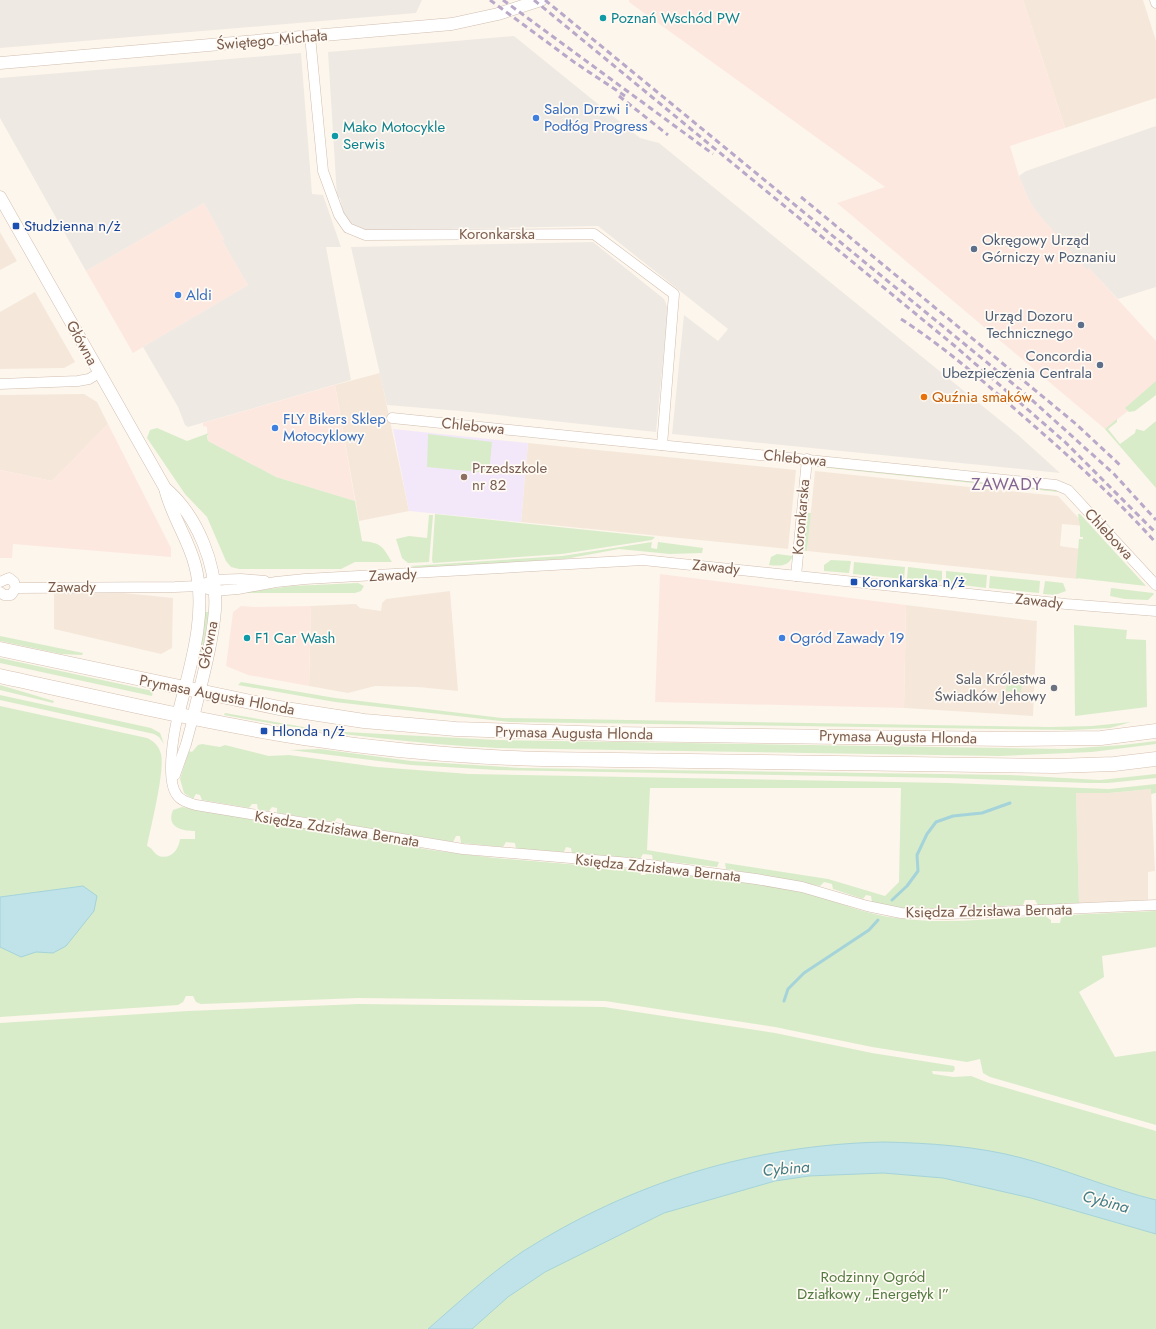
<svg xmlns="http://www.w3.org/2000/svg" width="1156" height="1329" font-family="Jost,sans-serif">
	<rect width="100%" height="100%" fill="#fdf6ec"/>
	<g fill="#f5e8da">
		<path d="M1023,0H1143L1156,41V98L1065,128Z"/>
		<path d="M0,232L17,261L0,270Z"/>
		<path d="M35,292L75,362L64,368L0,369V312Z"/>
		<path d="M380,373L409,511L359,521L335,385Z"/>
		<path d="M84,394L97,402L108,424L52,481L0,470V395Z"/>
		<path d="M528,443L796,470L788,549L521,522Z"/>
		<path d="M815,471L1058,496L1086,526L1062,524L1060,546L1081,549L1078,579L807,551Z"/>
		<path d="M450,591L458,691L418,687L375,686L348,693L309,686L311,606L356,604L360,608L381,611L382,603L386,599Z"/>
		<path d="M54,592H114L173,598L172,648L161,654L54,629Z"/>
		<path d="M906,605L1037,621L1033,716L904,708Z"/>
		<path d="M1151,789L1155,871L1148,872V900L1079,903L1076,793H1109Z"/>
	</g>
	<g fill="#fde8e0">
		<path d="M629,0H1023L1065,128L1010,146L1019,176L1028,198L1036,211L1087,269L1089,268L1156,341V389L1105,429L837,203L885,187L629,2Z"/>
		<path d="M204,203L224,239L222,240L248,285L133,353L86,271Z"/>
		<path d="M335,385L355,501L276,477L208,441L207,427L203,426V423Z"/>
		<path d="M108,424L171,548V557L13,544L12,558H0V470L52,481Z"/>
		<path d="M660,574L906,605L904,708L655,702Z"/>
		<path d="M241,606L254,607L311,606L309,686L248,675L226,666L233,612Z"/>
	</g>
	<g fill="#efe9e4">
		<path d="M0,0H422L416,13L0,48Z"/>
		<path d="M514,36L640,138L659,143L1017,434L1060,473L672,434L684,315L718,341L728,329L598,226L347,231L340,198L337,197L328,52Z"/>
		<path d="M301,53L312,194L323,195L341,247H326L351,380L188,427L185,425L178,407L143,347L248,285L222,240L224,239L204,203L86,271L0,118V78Z"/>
		<path d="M1156,126V287L1118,299L1089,268L1087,270L1036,211L1028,198L1019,176L1026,171Z"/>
		<path d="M593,242L664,299L668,309L656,432L460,411L387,405L351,247Z"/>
	</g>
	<path fill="#f3e8fa" d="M393,429L528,443L521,522L409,511Z"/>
	<g fill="#d8ecc9">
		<path d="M1156,381V395L1135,411L1129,412L1125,408Z"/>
		<path d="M1117,419V422L1108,429L1120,444L1135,433L1136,429L1144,431L1156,421V488L1105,429Z"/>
		<path d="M157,428L187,441L209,433L207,436L208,441L276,477L355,501L362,541C382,543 382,546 392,562H355L341,569H239L231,567L226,561L207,517L185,494L147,438L150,430Z"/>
		<path d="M428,434L492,442L489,473L427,467Z"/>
		<path d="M821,466L1056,489L1058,492L819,467Z"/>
		<path d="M806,513H811L807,551L802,550Z"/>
		<path d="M435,514L655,537L652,540L562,554L433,563L432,560Z"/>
		<path d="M1078,514H1080L1146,586L1076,578L1079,539H1083V537H1080V527Z"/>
		<path d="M429,515H433L429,562L408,563L402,558L396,539L409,536L427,538Z"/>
		<path d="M652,542L651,548L657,549L658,542L703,548L702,553L670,554L619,549L565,559L419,568L410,566L562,556Z"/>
		<path d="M777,554L793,556C788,567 780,566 769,565L771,557Z"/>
		<path d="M831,560L851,561L849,573L824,571V565Z"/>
		<path d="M854,562L905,567L904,579L853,574Z"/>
		<path d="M908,567L942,571V579L939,583L907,579Z"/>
		<path d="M946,571L987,575L986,588L946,583Z"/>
		<path d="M990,576L1040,581L1039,593L989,588Z"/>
		<path d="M1045,581L1063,583L1066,591L1055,595L1043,594Z"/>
		<path d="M358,583L364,586L361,591L355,593H239L292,586Z"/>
		<path d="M1111,588L1153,593L1154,594L1148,600L1125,599L1110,596Z"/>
		<path d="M204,612H209L201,659L196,657Z"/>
		<path d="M1074,625L1127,630L1126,639L1146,640L1147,707L1075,716Z"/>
		<path d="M0,636L83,653L82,655L61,654L0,641Z"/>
		<path d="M0,658L153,691L152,696L0,663Z"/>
		<path d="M1008,675L1023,677L1021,692L1006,691Z"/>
		<path d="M241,682L335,698L502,718L1050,727L1092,726L1131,722L1110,728L1072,730L509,722L335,702L238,685Z"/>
		<path d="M0,685L54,701L53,703L0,690Z"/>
		<path d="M0,695L151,728L160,733L164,744L159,737L154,734L0,700Z"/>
		<path d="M0,706L147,738C154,741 159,746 161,754C165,771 151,826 147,846C153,848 153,853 159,856C171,860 179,849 180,839H195V831C181,831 166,827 173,810L182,807L431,850L495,858L640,870L641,875H645L648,870C701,876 757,881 809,894C839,902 867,915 897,918C946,925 997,918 1045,916L1051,920V923H1060L1061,918L1067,915L1156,911V947L1102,956L1104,977L1079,992L1115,1057L1156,1051V1125L990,1077L983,1073L980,1059L967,1062L872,1047L775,1027L605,1001L359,998L201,1004L196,1002L193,996H186L183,1002L178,1005L0,1017Z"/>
		<path d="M225,713L326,731L497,740L1064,749L1123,745L1156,741V744L1092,752L999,756L498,748C406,743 315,732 224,715Z"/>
		<path d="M202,744L220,747L225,745L269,756L289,755L377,767L469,774L948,783L1109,789L1156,784V793L1151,794V789L1109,793H1076L1079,903L1038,905L1035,900H1025L1023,905L935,909L901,908L872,902L871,896L866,895L863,899L833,889L832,884L824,882L820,886L726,869L725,863L828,879L885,896L899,882L901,788H650L647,850L719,862L717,867L653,860L652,855L643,854L640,859L572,853L571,848L566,847L564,852L516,849L515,843L506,842L503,847L461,843L460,836H456L453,842L343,824L342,819L337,818L334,822L277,813V808L272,807L269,811L258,810L257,804H252L249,808L202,800L200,795L196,794L193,799L184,793L180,779L189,751L192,752L198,745Z"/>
		<path d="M320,749L411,761L521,768L1010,775L1100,780L1156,774V778L1108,783H1088L948,778L497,770L411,765L290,750Z"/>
		<path d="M359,1004L604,1007L775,1033L872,1053L954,1066L955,1069L953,1072L932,1071L933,1074L954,1077L971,1076L989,1083L1156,1131V1219L1044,1182L746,1163L438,1329H0V1023L188,1011Z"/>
		<path d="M858,1156L1156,1226V1329H451L581,1234Z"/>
	</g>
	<g fill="#bfe3e8" stroke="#a5d3da">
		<path d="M83,886L97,896L94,911L66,946L53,953L36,952L21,957L0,947V897Z"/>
		<path d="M883,1142C929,1143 977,1146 1022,1158C1067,1170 1111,1189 1156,1200V1234L1031,1198L943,1178L883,1173L809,1176L775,1181L664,1213L545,1272L508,1297L472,1329H428C459,1302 488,1275 522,1252C632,1182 753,1145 883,1142Z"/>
	</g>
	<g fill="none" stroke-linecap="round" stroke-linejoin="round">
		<g stroke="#a5d3da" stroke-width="3">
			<path d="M892,900L907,886L918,871L917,855L927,834L936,822L953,816L982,813L1010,803"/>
			<path d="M784,1001L788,989L804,973L869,930L878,920"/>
		</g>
		<defs>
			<g id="minor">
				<path d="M1155,0L1156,3"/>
				<path d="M310,36L323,171L339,215L348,228L365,235L594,234L674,294L662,445"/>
				<path d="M0,384L78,381L89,379L99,373"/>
				<path d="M392,418L1056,485L1068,490L1156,585"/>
				<path d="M796,576L807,459"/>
				<path d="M0,582L9,578L14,582L16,588L11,595H4L0,592"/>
				<path d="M199,586L214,591L238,589L276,582L305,579L643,560L1066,604L1156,611"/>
				<path d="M16,588L175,587L199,586L213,580L241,579L265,581"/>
				<path d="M178,715C174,732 165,780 177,795C181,801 189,803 196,805L463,849L642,864L756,879L802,887L867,906L901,913L947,914L1156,905"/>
				<path d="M175,775L186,744L193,718"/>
			</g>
			<g id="tertiary">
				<path d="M0,63L452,24L498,14L541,0"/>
				<path d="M0,197L165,488C171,515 188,538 195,565C208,614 190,667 178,715"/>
				<path d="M165,488C198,516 218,567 215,610C212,646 201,683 193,718"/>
			</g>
			<g id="secondary">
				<path d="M0,649L279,708L364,721L456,729L613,734L1009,739L1101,738L1156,731"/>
				<path d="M0,676C101,698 202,722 304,738C383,750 462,757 542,759L1055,766L1114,764L1156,759"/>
			</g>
		</defs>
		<use href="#minor" stroke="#d1beb0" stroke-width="11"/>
		<use href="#tertiary" stroke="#d1beb0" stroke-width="13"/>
		<use href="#secondary" stroke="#d6c0b0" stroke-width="15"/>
		<use href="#minor" stroke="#fff" stroke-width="10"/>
		<use href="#tertiary" stroke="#fff" stroke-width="12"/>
		<use href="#secondary" stroke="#fff" stroke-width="14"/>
		<g stroke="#b9a8c9" stroke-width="3" stroke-dasharray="6 4" stroke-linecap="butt">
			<path d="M490,0L574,62L625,96"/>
			<path d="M503,0L713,154"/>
			<path d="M534,0L956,347L1065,442L1156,533"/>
			<path d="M545,0L1023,392L1114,474L1156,520"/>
			<path d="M619,96L668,135"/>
			<path d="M801,197L1076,424L1121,466"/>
			<path d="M901,319C946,348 984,382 1024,417C1070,457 1116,498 1156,543"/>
		</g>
	</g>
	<g fill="#0f9aa8" stroke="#fffaf3" stroke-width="1.5">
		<circle cx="603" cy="18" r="4"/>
		<circle cx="335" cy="136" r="4"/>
		<circle cx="247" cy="638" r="4"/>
	</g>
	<g fill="#3f7fe0" stroke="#fffaf3" stroke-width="1.5">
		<circle cx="536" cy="118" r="4"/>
		<circle cx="178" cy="295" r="4"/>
		<circle cx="275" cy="428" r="4"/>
		<circle cx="782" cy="638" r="4"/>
	</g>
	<g fill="#1a4fb4" stroke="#fffaf3" stroke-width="1.5">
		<rect x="12" y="222" width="8" height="8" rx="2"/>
		<rect x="850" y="578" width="8" height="8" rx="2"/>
		<rect x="260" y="727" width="8" height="8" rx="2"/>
	</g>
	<g fill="#5c6f8a" stroke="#fffaf3" stroke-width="1.5">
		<circle cx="974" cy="249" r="4"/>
		<circle cx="1081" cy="325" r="4"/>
		<circle cx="1100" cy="365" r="4"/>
	</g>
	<circle fill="#e8710a" stroke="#fffaf3" stroke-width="1.5" cx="924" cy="397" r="4"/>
	<circle fill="#8d6e63" stroke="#fffaf3" stroke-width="1.5" cx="464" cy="477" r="4"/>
	<circle fill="#6b7280" stroke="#fffaf3" stroke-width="1.5" cx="1054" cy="688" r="4"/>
	<g text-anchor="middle" stroke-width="3.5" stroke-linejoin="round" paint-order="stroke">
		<g font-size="15" fill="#0d838f" stroke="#fffaf3" text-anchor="start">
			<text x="611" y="23">Poznań Wschód PW</text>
			<text x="343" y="132">Mako Motocykle<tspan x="343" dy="17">Serwis</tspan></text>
			<text x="255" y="643">F1 Car Wash</text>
		</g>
		<g font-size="15" fill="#7a5c4d" stroke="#fffaf3">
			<text transform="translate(272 40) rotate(-5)" y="5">Świętego Michała</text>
			<text x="497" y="239">Koronkarska</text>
			<text transform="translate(82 343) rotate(61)" y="5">Główna</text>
			<text transform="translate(473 426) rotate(6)" y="5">Chlebowa</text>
			<text transform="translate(795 458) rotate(6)" y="5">Chlebowa</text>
			<text transform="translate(801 517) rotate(-85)" y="5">Koronkarska</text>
			<text transform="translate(1109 534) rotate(47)" y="5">Chlebowa</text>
			<text transform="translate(716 567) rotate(6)" y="5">Zawady</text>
			<text transform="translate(393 575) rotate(-3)" y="5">Zawady</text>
			<text x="72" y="592">Zawady</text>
			<text transform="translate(1039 601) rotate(6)" y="5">Zawady</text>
			<text transform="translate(208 645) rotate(-79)" y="5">Główna</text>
			<text transform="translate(217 695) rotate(11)" y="5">Prymasa Augusta Hlonda</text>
			<text transform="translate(574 733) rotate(1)" y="5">Prymasa Augusta Hlonda</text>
			<text transform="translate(898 737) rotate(1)" y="5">Prymasa Augusta Hlonda</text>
			<text transform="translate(337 829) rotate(9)" y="5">Księdza Zdzisława Bernata</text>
			<text transform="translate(658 868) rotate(6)" y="5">Księdza Zdzisława Bernata</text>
			<text transform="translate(989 911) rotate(-1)" y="5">Księdza Zdzisława Bernata</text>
		</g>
		<g font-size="15" fill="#366cbe" stroke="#fffaf3" text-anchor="start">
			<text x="544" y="114">Salon Drzwi i<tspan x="544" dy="17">Podłóg Progress</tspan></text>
			<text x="186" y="300">Aldi</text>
			<text x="283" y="424">FLY Bikers Sklep<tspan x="283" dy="17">Motocyklowy</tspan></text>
			<text x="790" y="643">Ogród Zawady 19</text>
		</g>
		<g font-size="15" fill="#164399" stroke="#fffaf3" text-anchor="start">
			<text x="24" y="231">Studzienna n/ż</text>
			<text x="862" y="587">Koronkarska n/ż</text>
			<text x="272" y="736">Hlonda n/ż</text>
		</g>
		<g font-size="15" fill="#4e5e75" stroke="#fffaf3" text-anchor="end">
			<text x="982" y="245" text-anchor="start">Okręgowy Urząd<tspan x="982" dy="17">Górniczy w Poznaniu</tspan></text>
			<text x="1073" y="321">Urząd Dozoru<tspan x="1073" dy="17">Technicznego</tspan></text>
			<text x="1092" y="361">Concordia<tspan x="1092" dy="17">Ubezpieczenia Centrala</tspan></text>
		</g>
		<g font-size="15" fill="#c56008" stroke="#fffaf3" text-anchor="start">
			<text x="932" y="402">Quźnia smaków</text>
		</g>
		<g font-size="15" fill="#785e54" stroke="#fffaf3" text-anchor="start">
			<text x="472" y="473">Przedszkole<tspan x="472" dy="17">nr 82</tspan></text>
		</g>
		<g font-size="15" fill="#5b616d" stroke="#fffaf3" text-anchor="end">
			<text x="1046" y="684">Sala Królestwa<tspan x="1046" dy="17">Świadków Jehowy</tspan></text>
		</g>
		<g font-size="15" fill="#537a41" stroke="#fffaf3">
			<text x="873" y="1282">Rodzinny Ogród<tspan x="873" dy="17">Działkowy „Energetyk I”</tspan></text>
		</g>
		<g font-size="16" font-style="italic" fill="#437c86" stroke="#fffaf3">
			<text transform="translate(786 1168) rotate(-5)" y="6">Cybina</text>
			<text transform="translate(1106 1201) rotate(15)" y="6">Cybina</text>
		</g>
		<g font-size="17" letter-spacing="1" fill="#846695" stroke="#fffaf3">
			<text x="1007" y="490">ZAWADY</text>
		</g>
	</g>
</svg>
